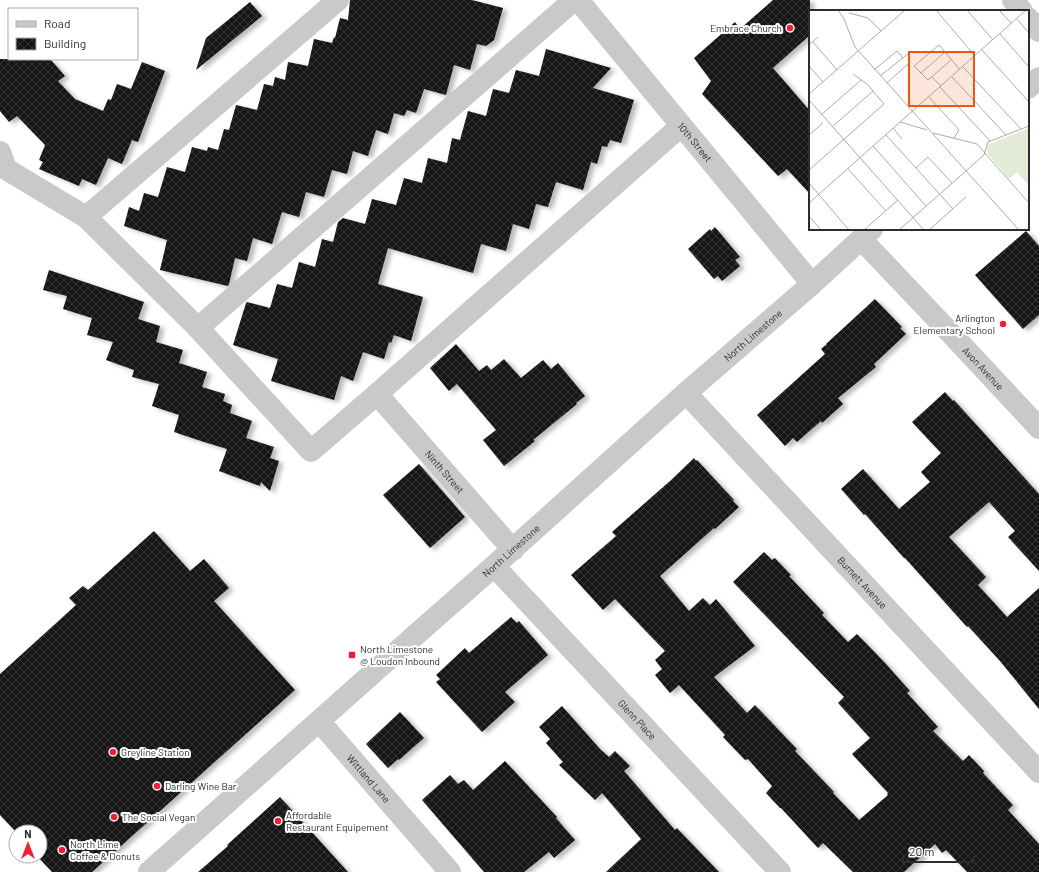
<svg xmlns="http://www.w3.org/2000/svg" width="1039" height="872" font-family="Barlow,sans-serif">
	<defs>
		<pattern id="building-cross-hatch" width="8" height="8" patternUnits="userSpaceOnUse"><rect width="8" height="8" fill="#131313"/><path d="M0 0l8 8M0 8l8-8" fill="none" stroke="#363636"/></pattern>
		<filter id="shadow"><feDropShadow dx="4.5" dy="2.5" stdDeviation="2" flood-color="#0004"/></filter>
	</defs>
	<rect width="100%" height="100%" fill="#fff"/>
	<g fill="url(#building-cross-hatch)" filter="url(#shadow)">
		<path d="M350,0H472L503,8L494,40L486,46L477,44L470,70L454,65L446,95L424,89L416,113L407,110L404,116L394,113L388,134L376,130L368,156L353,151L347,174L332,170L324,197L306,192L299,217L282,212L272,244L253,238L247,261L235,258L229,284L228,286L160,270L167,240L124,226L129,207L139,211L144,193L158,197L167,167L185,172L192,147L207,151L208,147L218,150L224,129L229,130L236,105L257,110L264,84L273,86L275,77L285,80L288,62L308,66L314,39L332,43L334,37L335,38L340,18L348,20Z"/>
		<path d="M773,0H810V35L773,68L810,111V194L787,169L778,176L702,94L711,81L694,58L735,22L740,29Z"/>
		<path d="M250,2L262,16L196,70L206,38Z"/>
		<path d="M546,49L611,68L593,88L634,100L621,143L610,140L607,147L602,146L597,164L591,162L583,190L556,182L548,207L536,204L529,229L513,224L506,251L481,244L473,273L388,248L378,284L423,297L411,341L394,335L391,343L389,342L384,359L363,352L353,381L341,376L334,400L271,381L278,359L233,345L246,303L247,302L270,308L277,284L292,288L299,262L315,267L322,239L333,242L338,222L343,218L365,224L372,199L396,205L404,178L422,183L428,158L447,163L452,138L460,140L468,111L486,116L493,89L509,93L516,70L539,76Z"/>
		<path d="M0,59L51,60L65,76L58,81L75,99L103,111L108,99L111,100L117,84L131,89L142,62L165,71L138,142L132,140L122,164L108,158L96,185L82,179L79,186L39,169L43,162L39,160L45,145L17,116L9,122L0,111Z"/>
		<path d="M715,227L740,257L735,260L740,266L722,281L718,276L714,279L688,249L710,229L711,231Z"/>
		<path d="M1026,231L1039,246V315L1023,329L975,275Z"/>
		<path d="M49,270L144,302L138,319L160,326L156,342L183,350L179,363L207,372L202,387L225,394L223,401L232,405L230,413L252,421L246,438L274,447L270,458L279,461L270,491L261,482L260,486L219,471L227,449L201,441L174,432L179,415L152,406L159,384L132,377L134,370L106,360L113,342L87,335L92,318L63,309L67,296L43,290Z"/>
		<path d="M875,299L902,327L900,328L906,334L874,364L876,367L838,398L843,404L822,423L821,421L797,442L793,438L785,446L757,415L825,354L821,349L827,344H826Z"/>
		<path d="M456,344L479,371L487,365L491,370L504,359L521,378L543,360L551,369L558,363L585,396L576,403L577,404L533,440L535,441L504,466L483,440L496,430L457,384L449,391L430,368Z"/>
		<path d="M945,392L953,401L954,400L1039,494V571L1008,537L1015,531L989,502L949,537L986,577L978,585L1007,617L1039,588V709L1000,661L968,626L967,627L905,558H904L865,514L864,515L841,489L863,469L899,509L930,482L921,472L941,453L912,422Z"/>
		<path d="M694,458L696,461L697,460L734,500L733,501L739,507L715,529L714,528L660,576L689,611L703,598L710,605L716,599L755,646L714,677L747,713L755,705L797,749L795,751L834,792L833,793L859,820L888,795L887,794L888,793L852,754L870,738L838,703L844,697L733,582L764,552L772,560L775,558L791,575L789,576L824,613L822,615L848,642L857,634L886,664L910,691L907,693L938,727L933,731L963,761L969,755L984,771L983,773L1013,805L1008,810L1039,844V872H967L946,850L942,853L935,844L904,872H853L823,843L818,848L781,808H780L766,793L772,786L748,759L745,760L723,737L725,735L679,685L670,693L655,675L662,669L655,660L665,651L615,599L603,610L571,575L616,536L612,532L670,481Z"/>
		<path d="M419,464L465,517L430,548L383,495Z"/>
		<path d="M154,531L190,571L204,559L229,588L214,601L295,690L92,872H52L37,856H40V832H16L0,815V674L76,605L69,598L83,586L88,590Z"/>
		<path d="M511,617L517,623L519,621L548,655L505,692L515,702L482,732L436,682L440,679L436,675L465,648L469,653Z"/>
		<path d="M562,706L600,749L609,757L615,751L630,766L624,771L675,830L677,828L719,872H606L641,839L602,793L595,800L559,765L563,762L546,743L550,739L539,727Z"/>
		<path d="M400,712L424,738L399,760L398,759L388,768L366,744Z"/>
		<path d="M505,761L557,817L556,818L575,840L554,858L549,852L524,872H484L422,800L450,775L458,784L464,780L473,790Z"/>
		<path d="M280,797L348,872H198L228,846L227,845Z"/>
	</g>
	<g fill="none" stroke-linecap="round" stroke-linejoin="round">
		<g stroke="#c9c9c9" stroke-width="22">
			<path d="M338,0L86,217L198,328L311,451L377,394L681,126"/>
			<path id="s1" d="M578,0L812,284"/>
			<path d="M1013,0L1022,11"/>
			<path d="M1028,18L1039,31"/>
			<path d="M0,152L6,169L86,217"/>
			<path id="s2" d="M861,239L956,339L1039,428"/>
			<path d="M198,328L574,0"/>
			<path id="s3" d="M686,393L1039,772"/>
			<path id="s4" d="M377,394L513,550"/>
			<path id="s5" d="M494,566L780,872"/>
			<path id="s6" d="M319,721L450,872"/>
		</g>
		<g stroke="#c9c9c9" stroke-width="22">
			<path d="M1028,88L1039,78"/>
			<path id="s7" d="M149,872L419,632L494,566L686,393L812,284L872,229"/>
		</g>
	</g>
	<g fill="#f41d34" stroke="#fff" stroke-width="1.5">
		<circle cx="790" cy="28" r="4"/>
		<circle cx="1003" cy="324" r="4"/>
		<rect x="348" y="651" width="8" height="8" rx="2"/>
		<circle cx="113" cy="752" r="4"/>
		<circle cx="157" cy="786" r="4"/>
		<circle cx="114" cy="817" r="4"/>
		<circle cx="278" cy="821" r="4"/>
		<circle cx="62" cy="850" r="4"/>
	</g>
	<g text-anchor="middle" stroke-width="4" stroke-linejoin="round" paint-order="stroke">
		<g font-size="10" fill="#2c2c2c" stroke="#fff" text-anchor="start">
			<text x="782" y="32" text-anchor="end">Embrace Church</text>
			<text x="995" y="322" text-anchor="end">Arlington<tspan x="995" dy="12">Elementary School</tspan></text>
			<text x="360" y="653">North Limestone<tspan x="360" dy="12">@ Loudon Inbound</tspan></text>
			<text x="121" y="756">Greyline Station</text>
			<text x="165" y="790">Darling Wine Bar</text>
			<text x="286" y="819">Affordable<tspan x="286" dy="12">Restaurant Equipement</tspan></text>
			<text x="122" y="821">The Social Vegan</text>
			<text x="70" y="848">North Lime<tspan x="70" dy="12">Coffee &amp; Donuts</tspan></text>
		</g>
		<g font-size="10" fill="#2c2c2c" stroke="#fff">
			<text dy="4" stroke="none"><textPath href="#s1" startOffset="184">10th Street</textPath></text>
			<text dy="4" stroke="none"><textPath href="#s7" startOffset="808">North Limestone</textPath></text>
			<text dy="4" stroke="none"><textPath href="#s2" startOffset="178">Avon Avenue</textPath></text>
			<text dy="4" stroke="none"><textPath href="#s4" startOffset="103">Ninth Street</textPath></text>
			<text dy="4" stroke="none"><textPath href="#s7" startOffset="484">North Limestone</textPath></text>
			<text dy="4" stroke="none"><textPath href="#s3" startOffset="259">Burnett Avenue</textPath></text>
			<text dy="4" stroke="none"><textPath href="#s5" startOffset="210">Glenn Place</textPath></text>
			<text dy="4" stroke="none"><textPath href="#s6" startOffset="76">Wittland Lane</textPath></text>
		</g>
	</g>
	<g transform="translate(809 10)">
		<rect width="220" height="220" fill="#fff"/>
		<path d="M220,118V176L208,162L200,169L179,144L178,138L180,134Z" fill="#e3ebd7"/>
		<path fill="none" stroke="#ababab" stroke-width="1" d="M29,0L35,9L46,37L210,220M127,0L166,46M158,0L184,30M190,0L202,13M40,3L59,8L72,21M208,9L220,23M191,24L220,57M4,32L28,60M0,35L9,27M173,40L220,92M142,50L119,70L105,56L130,35L136,42L151,60M0,56L14,72M154,57L212,119M65,60L88,41L94,48M112,63L136,42M71,66L100,43M123,67L132,76M143,67L197,125M78,73L100,53M131,77L181,131M0,84L96,0M120,87L150,120L145,128M0,90L115,220M12,105L52,70M91,112L118,120M23,117L64,81M84,118L93,129M124,123L168,134L220,193M0,125L14,113M77,125L144,199M64,136L117,196M107,158L119,147L143,173M39,159L77,201M0,160L75,94L58,74L44,64M0,173L40,220M0,193L217,0M0,206L12,220M55,220L89,190M90,220L175,145L179,132L220,116M120,220L157,187"/>
		<path fill="#e8590c" fill-opacity="0.15" stroke="#e8590c" stroke-width="2" d="M100,42H165V96H100Z"/>
		<rect width="220" height="220" fill="none" stroke="#2c2c2c" stroke-width="2"/>
	</g>
	<rect x="8" y="8" width="130" height="52" fill="#ffffff" stroke="#ababab"/>
	<rect x="16" y="21" width="20" height="6" fill="#c9c9c9" stroke="#ababab"/>
	<text x="44" y="28" font-size="12" fill="#2c2c2c">Road</text>
	<rect x="16" y="38" width="20" height="12" fill="url(#building-cross-hatch)" stroke="#ababab"/>
	<text x="44" y="48" font-size="12" fill="#2c2c2c">Building</text>
	<g transform="translate(28 844)"><circle r="19" fill="#ffffff" stroke="#ababab"/>
	<path d="M0-3L7 15L0 10L-7 15Z" fill="#f41d34"/>
	<text y="-6" font-size="11" font-weight="bold" text-anchor="middle" fill="#2c2c2c">N</text>
	</g>
	<path d="M903 856v6h71v-6" fill="none" stroke="#2c2c2c" stroke-width="2"/>
	<text x="909" y="856" font-size="12" fill="#2c2c2c" stroke="#ffffff" stroke-width="3" paint-order="stroke">20 m</text>
</svg>
